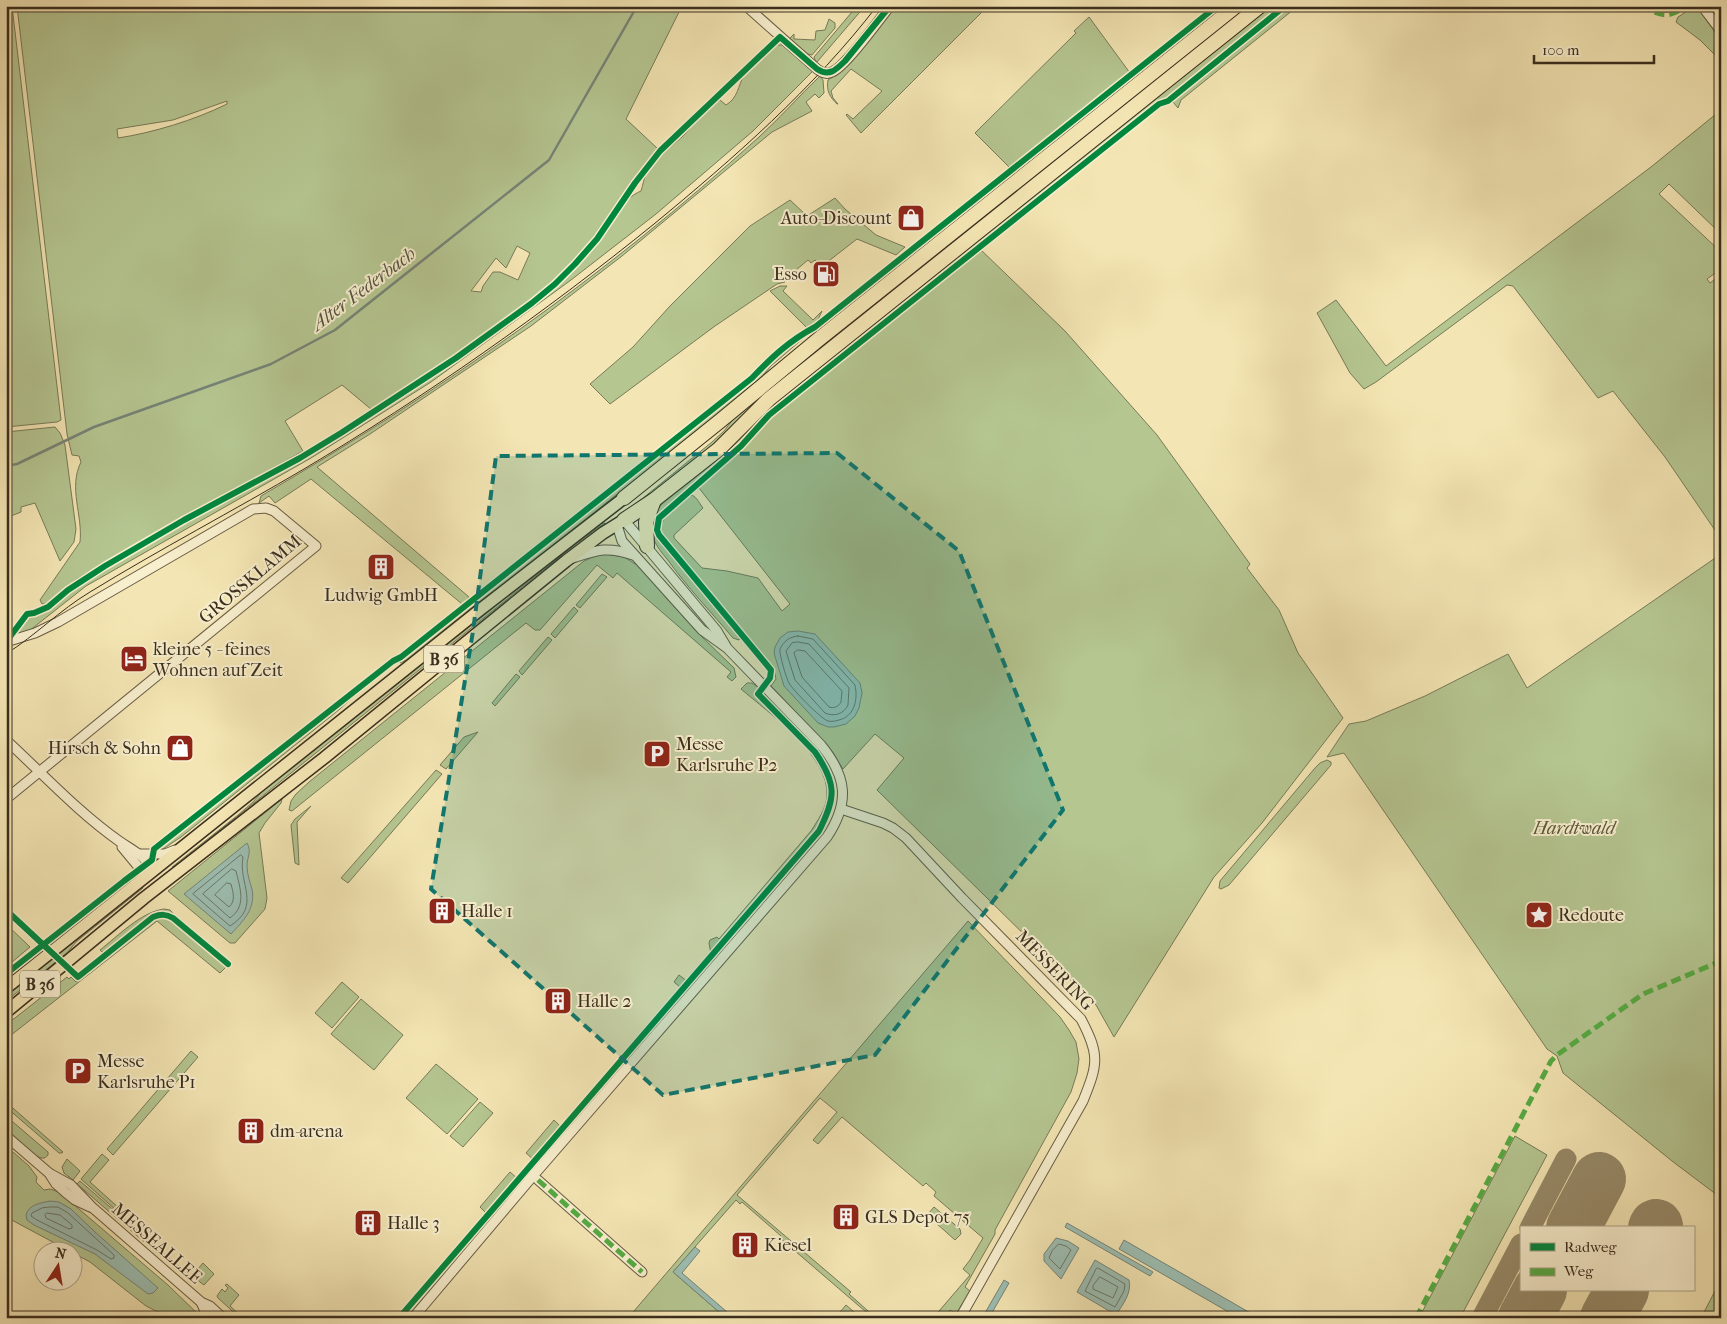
<svg xmlns="http://www.w3.org/2000/svg" width="1727" height="1324" font-family="'IM FELL French Canon',serif">
	<rect width="100%" height="100%" fill="#f4e6b4"/>
	<filter id="stains"><feTurbulence type="fractalNoise" baseFrequency=".004" numOctaves="4"/><feColorMatrix values="0 0 0 0 .2 0 0 0 0 .09 0 0 0 0 .02 0 0 0 .5 -.17"/></filter>
	<radialGradient id="worn" r=".72"><stop offset=".6" stop-color="#630" stop-opacity="0"/><stop offset="1" stop-color="#630" stop-opacity=".3"/></radialGradient>
	<g fill="#b5c691" stroke="#787a58" fill-rule="evenodd">
		<path d="M6,6H12L61,420L57,422L6,427Z"/>
		<path d="M17,6H682L626,119L658,149L630,184L595,235L576,259L550,285L452,358L372,410L342,385L285,421L303,451L77,579L49,603L42,604L40,600L80,542C83,515 68,488 81,462L79,456L72,455L67,434ZM227,101V104C195,120 152,133 118,138L117,129L173,120ZM517,246L530,253L518,280L500,272H493L483,286L481,292L471,291L496,258L506,268Z"/>
		<path d="M857,6H865L817,62L815,60L814,57Z"/>
		<path d="M895,6H988L861,133L846,115L847,114L853,119L882,91L851,69L831,91L833,98L838,104H837C830,97 826,91 828,80L839,72Z"/>
		<path d="M1220,6H1228L988,198L967,209L947,224Z"/>
		<path d="M1243,6H1250L775,385C756,401 740,419 723,436C697,460 662,487 632,507L712,442L724,431L740,410Z"/>
		<path d="M1272,6H1283L1171,97L1156,104L799,389L768,414L743,442L719,464L661,513C656,520 653,527 656,536L741,637L739,640L733,638C711,612 687,587 667,559C662,553 656,546 654,539C649,526 653,514 662,504L727,452L765,412L784,396Z"/>
		<path d="M1287,6H1298L1181,100L1178,108L1173,102L1176,98Z"/>
		<path d="M1645,6H1656L1663,10L1665,6H1682C1669,16 1660,13 1645,6Z"/>
		<path d="M1692,8L1698,9L1721,40V61L1700,40L1676,22L1678,17Z"/>
		<path d="M1089,17L1130,73L1011,169L975,133L1076,33L1074,31Z"/>
		<path d="M829,19L835,23V28L812,55L808,54L789,39L794,34V39L815,40L816,31L825,30Z"/>
		<path d="M776,45H782L813,71L753,131L656,214L571,280L431,382L311,458L86,586L29,631L20,633L18,631L26,619L36,615L48,608L70,591L103,569L202,511L309,455L429,378L430,379C489,337 551,299 597,242C610,225 621,199 641,191C643,185 644,178 646,173C655,158 669,148 682,137C694,126 702,105 720,100L726,105C738,98 738,86 744,75C749,67 768,51 776,45Z"/>
		<path d="M820,76L823,80L824,93L819,98L815,94L806,102L812,111L772,132L622,256L531,326L370,434L317,467L469,597L462,604L311,479L275,503L269,496L259,503L261,496C438,393 607,275 759,137C780,118 799,96 820,76Z"/>
		<path d="M1721,110V234L1669,184L1659,194L1721,252V269L1707,279L1710,283L1721,275V539L1665,457L1613,391L1598,398L1513,286L1507,285L1376,382L1364,389L1350,373L1317,313L1336,300L1386,366L1651,167Z"/>
		<path d="M835,198L845,209L876,235L905,247L896,255L857,239L821,267L815,260L811,263L808,260L784,280L785,282L777,284L715,326L610,404L590,384L633,347L670,306L750,226L790,200L807,216Z"/>
		<path d="M980,249L1065,331L1157,435L1250,564L1247,568L1279,610L1298,653L1343,718L1262,823L1214,877L1114,1037L1096,1005L877,790L904,758L875,734L843,769L832,751L771,686L776,679L774,670L758,648L671,548L660,532C661,514 677,506 690,495C696,495 699,503 703,508L674,535V538L702,568L727,571L758,578L782,611L790,604L699,488L744,447L773,415Z"/>
		<path d="M780,286H787L783,291L813,320L822,311L816,324L808,329L770,291Z"/>
		<path d="M813,330L771,366L760,379L730,404L448,629L411,658L400,663L399,660L751,381C771,362 788,342 813,330Z"/>
		<path d="M55,427L60,433L65,445L76,529L74,542L60,561L35,503L21,507V512L6,518V432Z"/>
		<path d="M605,523L577,543L173,868L172,867L238,815L253,802L265,788L598,524Z"/>
		<path d="M605,554L624,557L637,565L699,634L734,668L736,677L732,681L727,677L731,672L617,573L613,578L597,565L540,630H535L526,623L292,811L289,810L291,801L296,794L309,782L584,561L595,556Z"/>
		<path d="M1721,554V1198L1672,1161L1563,1073L1557,1056L1547,1049L1344,753L1327,757L1349,724L1366,721L1425,696L1508,654L1527,688Z"/>
		<path d="M602,574L607,577L580,608L576,605Z"/>
		<path d="M574,607L578,611L555,638L551,634Z"/>
		<path d="M548,637L552,640L522,675L519,671Z"/>
		<path d="M516,674L520,677L495,706L492,703Z"/>
		<path d="M747,683H752L758,687L757,694L816,756L829,782L830,800L826,813L811,838L711,954L709,943L710,940L717,937L719,939L811,831C818,820 826,809 827,796C830,756 769,713 741,689Z"/>
		<path d="M353,693H355L354,696L340,709L181,837L163,849L156,850Z"/>
		<path d="M478,732L446,769L440,765L464,737Z"/>
		<path d="M1327,760L1331,762V765L1229,885L1221,889L1219,888L1220,881L1315,768L1320,763Z"/>
		<path d="M436,770L442,774L348,883L341,878Z"/>
		<path d="M282,799L281,803L265,823L259,833L267,898L265,909L235,943H230L168,891Z"/>
		<path d="M311,806L297,822L299,865L295,863L291,825L295,819Z"/>
		<path d="M125,882L127,883L125,886L6,982V976Z"/>
		<path d="M142,886L143,888L76,942L67,953L6,1001V994Z"/>
		<path d="M164,909L170,910L176,917L165,911L155,913L105,952H102L100,950C118,936 141,912 164,909Z"/>
		<path d="M164,917L168,919L226,967L220,973L157,921L6,1039V1024L15,1018L67,977L69,979L71,977L76,982L154,921Z"/>
		<path d="M968,921L1060,1017L1069,1030L1076,1042L1079,1059L1077,1073L1071,1092L995,1230V1234L965,1287L970,1291L956,1314L950,1310L945,1318H933L970,1275L963,1269L970,1260L983,1238L934,1196L936,1192L926,1183L923,1186L842,1117L818,1144L813,1140L837,1112L820,1098L737,1195L851,1292L849,1294L876,1318H873L780,1238L781,1236L742,1202L740,1204L736,1200L673,1272L726,1318H628Z"/>
		<path d="M6,924L30,947L6,967Z"/>
		<path d="M679,975L687,981L534,1160L526,1153L554,1120L560,1126L680,987L674,982Z"/>
		<path d="M342,982L359,997L332,1028L315,1013Z"/>
		<path d="M361,999L403,1035L374,1070L331,1034Z"/>
		<path d="M191,1051L198,1057L113,1155L107,1149Z"/>
		<path d="M436,1064L478,1099L447,1134L406,1098Z"/>
		<path d="M6,1102L63,1152L62,1153H59L6,1107Z"/>
		<path d="M480,1102L493,1113L463,1147L450,1136Z"/>
		<path d="M6,1116L48,1152V1155C44,1160 42,1158 36,1156L6,1129Z"/>
		<path d="M1515,1136L1547,1155L1460,1318H1419Z"/>
		<path d="M6,1146L29,1166L37,1177L36,1182L44,1190L50,1189L59,1192L168,1285L202,1318H170L146,1306L90,1262L8,1218L9,1211L6,1209Z"/>
		<path d="M102,1154L109,1160L90,1182L119,1208L117,1211L81,1179Z"/>
		<path d="M67,1159L80,1171L73,1180L64,1173L62,1167Z"/>
		<path d="M510,1172L518,1179L397,1318H395L486,1213L480,1207Z"/>
		<path d="M80,1181L191,1277L192,1283L77,1184Z"/>
		<path d="M934,1207L960,1229L961,1234L955,1240L927,1215Z"/>
		<path d="M494,1210V1215L489,1222L406,1318H401Z"/>
		<path d="M203,1263L214,1274L204,1285L192,1276Z"/>
		<path d="M227,1284L239,1295L230,1306L243,1318H240L218,1298L217,1296L222,1289L225,1292L228,1288L225,1285Z"/>
		<path d="M1715,1291L1721,1294V1318H1701Z"/>
		<path d="M846,1305L861,1318H835Z"/>
	</g>
	<g fill="#9cbeb2" stroke="#758477">
		<path d="M798,631L815,634L860,683L862,693L859,708L855,716L846,724L834,727H828L818,723L784,686L774,653L775,647L780,638L788,632Z"/>
		<path d="M247,843C252,852 247,857 247,866C247,874 250,882 252,889C256,909 243,921 231,934L184,894Z"/>
		<path d="M50,1201L59,1202L71,1209L95,1232L158,1288L153,1293L148,1294L95,1254L34,1225L27,1220L26,1215C29,1204 41,1203 50,1201Z"/>
		<path d="M1067,1223L1153,1272L1150,1276L1065,1227Z"/>
		<path d="M1056,1238L1068,1241L1079,1248L1061,1279L1044,1261V1254Z"/>
		<path d="M1124,1240L1259,1318H1239L1119,1249Z"/>
		<path d="M695,1247L700,1251L682,1273L734,1318H726L673,1272Z"/>
		<path d="M1095,1260L1129,1280C1132,1293 1123,1304 1116,1315L1077,1292Z"/>
		<path d="M1004,1280L1009,1283L989,1318H982Z"/>
	</g>
	<g fill="none" stroke-linecap="round" stroke-linejoin="round">
		<g stroke="#6b7668" stroke-width="1">
			<path d="M798,636L813,639L855,685C858,699 855,716 839,720C835,721 832,722 828,721C821,719 792,689 789,683C786,678 779,653 780,649C784,641 789,637 798,636Z"/>
			<path d="M798,642L809,644L849,688L848,705C844,714 834,717 825,713L795,680L786,651L792,643Z"/>
			<path d="M798,650L805,651L842,691L841,702C839,706 834,709 829,707L802,677L794,653Z"/>
			<path d="M241,855L243,857C238,884 262,906 230,926L193,894Z"/>
			<path d="M232,869L236,871C240,888 247,906 230,918L203,894Z"/>
			<path d="M227,883L231,884C233,892 236,901 229,907L215,895Z"/>
			<path d="M50,1207H58L68,1213L114,1255V1258L111,1259L97,1250L37,1220L31,1216L32,1213L42,1208Z"/>
			<path d="M47,1213L60,1215L72,1225V1228L69,1229L46,1218L45,1215Z"/>
			<path d="M1059,1244L1066,1246L1071,1250L1060,1269L1049,1258L1052,1251Z"/>
			<path d="M1098,1268L1125,1284L1124,1291L1115,1307L1085,1291L1096,1269Z"/>
			<path d="M1100,1277L1118,1287L1113,1298L1093,1289V1286Z"/>
		</g>
		<path stroke="#758477" stroke-width="2.5" d="M6,466L17,464L94,427L271,364L335,330L549,160L637,6"/>
		<g stroke="#978a69" stroke-width="21">
			<path d="M1530,1228L1566,1159"/>
			<path d="M1482,1318L1521,1244"/>
		</g>
		<g stroke="#978a69" stroke-width="54">
			<path d="M1573,1228L1599,1179"/>
			<path d="M1655,1228L1656,1226"/>
			<path d="M1525,1318L1540,1290"/>
			<path d="M1607,1318L1622,1290"/>
		</g>
		<defs>
			<g id="minor">
				<path d="M746,6L817,69C822,73 827,75 832,72C845,67 879,20 890,6"/>
				<path d="M1702,6L1721,31"/>
				<path d="M624,520L717,631L726,646"/>
				<path d="M573,558C597,550 608,546 633,555"/>
				<path d="M6,642L35,633L58,622L253,509L266,508L274,511L316,546L6,799"/>
				<path d="M6,740C43,774 78,812 119,841C132,850 146,856 153,871"/>
				<path d="M841,809L883,823L893,828L906,838L962,898L1081,1019C1100,1055 1098,1064 1083,1101L960,1318"/>
				<path d="M122,847L146,876"/>
				<path d="M139,854H165L175,850"/>
				<path d="M6,1136L49,1173L56,1184L65,1192L75,1200L90,1207"/>
				<path d="M49,1173L71,1185L93,1208L201,1302L210,1306L223,1318"/>
				<path d="M538,1180L642,1272"/>
				<path d="M201,1302L208,1318"/>
				<path d="M413,1318L533,1176L827,837C850,802 847,777 821,745L727,648L702,630L622,541L617,525"/>
			</g>
			<g id="major">
				<path d="M6,988L481,609L624,498"/>
				<path d="M6,1012L144,898L324,758L566,561L603,533L624,520"/>
			</g>
			<g id="highway">
				<path d="M624,498L720,421L819,339L1236,6"/>
				<path d="M624,520L654,500L719,449L769,399L1260,6"/>
				<path d="M647,546L646,522L654,500"/>
			</g>
		</defs>
		<use href="#minor" stroke="#685c44" stroke-width="11"/>
		<use href="#major" stroke="#3a2e1e" stroke-width="14"/>
		<use href="#highway" stroke="#3a2e1e" stroke-width="16"/>
		<use href="#minor" stroke="#f8efce" stroke-width="9"/>
		<use href="#major" stroke="#f4e6b4" stroke-width="11"/>
		<use href="#highway" stroke="#f4e6b4" stroke-width="14"/>
		<path stroke="#3a2e1e" stroke-width="1" d="M6,654C36,635 60,610 90,592C160,549 233,511 304,469C426,396 543,314 654,224C734,158 813,89 877,6"/>
		<g stroke="#55ab43" stroke-width="5" stroke-dasharray="10 5" stroke-linecap="butt">
			<path d="M1641,6C1661,15 1667,20 1686,6"/>
			<path d="M538,1180L642,1272"/>
			<path d="M1416,1318L1551,1061L1557,1055L1643,994L1721,961"/>
		</g>
		<defs>
			<g id="cycleway">
				<path d="M6,642L27,614L34,613L48,607L68,590L105,566L184,520L300,458L341,433L456,358L532,303L555,284L575,264L597,239L635,183L660,151L780,37L817,69C829,77 836,70 845,61L890,6"/>
				<path d="M6,910L78,977L153,917C161,914 166,914 173,918L228,964"/>
				<path d="M6,974L124,881L152,860L154,849L393,661L401,657L752,378C772,357 789,341 815,327L1217,6"/>
				<path d="M399,1318L819,831C836,797 837,784 815,752L758,694L770,678L771,670L659,535L657,530L659,518L741,446L769,415L1159,104L1168,101L1285,6"/>
			</g>
		</defs>
		<use href="#cycleway" stroke="#f8efce" stroke-width="9"/>
		<use href="#cycleway" stroke="#00873e" stroke-width="6"/>
	</g>
	<path fill="#0f766e" fill-opacity="0.2" stroke="#0f766e" stroke-width="4" stroke-dasharray="10 6" stroke-linejoin="round" d="M837,453L959,551L1063,810L875,1055L663,1095L431,889L473,631L496,456Z"/>
	<defs>
		<symbol id="shop-square" viewBox="-11 -11 22 22"><rect x="-9" y="-9" width="18" height="18" rx="4" fill="#8f2418" stroke="#f8efce"/><path d="M-5-2.5h2.3a2.7 3.5 0 0 1 5.4 0H5L5.5 6h-11ZM-1.5-2.5h3a1.5 2.3 0 0 0-3 0Z" fill="#fff"/></symbol>
		<symbol id="fuel-square" viewBox="-11 -11 22 22"><rect x="-9" y="-9" width="18" height="18" rx="4" fill="#8f2418" stroke="#f8efce"/><path d="M-5.5-6h7V0h2V4h1.3V-2.5L3-4.5l.8-.8L6-3V5H2.5V1h-1V6h-7ZM-4.2-4.7v3.2H.2V-4.7Z" fill="#fff"/></symbol>
		<symbol id="building-square" viewBox="-11 -11 22 22"><rect x="-9" y="-9" width="18" height="18" rx="4" fill="#8f2418" stroke="#f8efce"/><path d="M-4-6H4V6H1V3H-1V6H-4ZM-2.5-4.3h1.7v1.8h-1.7ZM.8-4.3h1.7v1.8H.8ZM-2.5-1h1.7V.8h-1.7ZM.8-1h1.7V.8H.8Z" fill="#fff"/></symbol>
		<symbol id="hotel-square" viewBox="-11 -11 22 22"><rect x="-9" y="-9" width="18" height="18" rx="4" fill="#8f2418" stroke="#f8efce"/><path d="M-6-4.5h1.5V1H6V5H4.5V3h-9V5H-6ZM-4 0a1.8 1.8 0 1 1 3.6 0ZM.5 0V-2.5h3Q6-2.5 6 0Z" fill="#fff"/></symbol>
		<symbol id="parking-square" viewBox="-11 -11 22 22"><rect x="-9" y="-9" width="18" height="18" rx="4" fill="#8f2418" stroke="#f8efce"/><path d="M-3.5-5.5H1a3.5 3.5 0 0 1 0 7H-1V5.5H-3.5ZM-1-3.4V-.6H.8a1.4 1.4 0 0 0 0-2.8Z" fill="#fff"/></symbol>
		<symbol id="sight-square" viewBox="-11 -11 22 22"><rect x="-9" y="-9" width="18" height="18" rx="4" fill="#8f2418" stroke="#f8efce"/><path d="M0-6L1.8-2.2L6-1.7L2.9 1.2L3.7 5.4L0 3.3L-3.7 5.4L-2.9 1.2L-6-1.7L-1.8-2.2Z" fill="#fff"/></symbol>
	</defs>
	<g fill-rule="evenodd">
		<use href="#shop-square" x="895" y="202" width="32" height="32"/>
		<use href="#fuel-square" x="810" y="258" width="32" height="32"/>
		<use href="#building-square" x="365" y="551" width="32" height="32"/>
		<use href="#hotel-square" x="118" y="643" width="32" height="32"/>
		<use href="#shop-square" x="164" y="732" width="32" height="32"/>
		<use href="#parking-square" x="641" y="738" width="32" height="32"/>
		<use href="#building-square" x="426" y="895" width="32" height="32"/>
		<use href="#sight-square" x="1523" y="899" width="32" height="32"/>
		<use href="#building-square" x="542" y="985" width="32" height="32"/>
		<use href="#parking-square" x="62" y="1055" width="32" height="32"/>
		<use href="#building-square" x="235" y="1115" width="32" height="32"/>
		<use href="#building-square" x="830" y="1201" width="32" height="32"/>
		<use href="#building-square" x="352" y="1207" width="32" height="32"/>
		<use href="#building-square" x="729" y="1229" width="32" height="32"/>
	</g>
	<g text-anchor="middle" stroke-width="4" stroke-linejoin="round" paint-order="stroke">
		<g fill="#f8efce" stroke="#736853" stroke-width="1">
			<rect x="424" y="645.5" width="40" height="27" rx="4"/>
			<rect x="20" y="970.5" width="40" height="27" rx="4"/>
		</g>
		<g font-size="16" font-weight="bold" fill="#3a2e1e">
			<text x="444" y="665">B 36</text>
			<text x="40" y="990">B 36</text>
		</g>
		<g font-size="18" fill="#3a2e1e" stroke="#f8efce" text-anchor="start">
			<text x="892" y="224" text-anchor="end">Auto-Discount</text>
			<text x="807" y="280" text-anchor="end">Esso</text>
			<text x="381" y="601" text-anchor="middle">Ludwig GmbH</text>
			<text x="153" y="655">kleine 5 - feines<tspan x="153" dy="21">Wohnen auf Zeit</tspan></text>
			<text x="676" y="750">Messe<tspan x="676" dy="21">Karlsruhe P2</tspan></text>
			<text x="161" y="754" text-anchor="end">Hirsch &amp; Sohn</text>
			<text x="461" y="917">Halle 1</text>
			<text x="1558" y="921">Redoute</text>
			<text x="577" y="1007">Halle 2</text>
			<text x="97" y="1067">Messe<tspan x="97" dy="21">Karlsruhe P1</tspan></text>
			<text x="270" y="1137">dm-arena</text>
			<text x="865" y="1223">GLS Depot 75</text>
			<text x="387" y="1229">Halle 3</text>
			<text x="764" y="1251">Kiesel</text>
		</g>
		<g font-size="18" fill="#3a2e1e" stroke="#f8efce">
			<text transform="translate(250 579) rotate(-40)" y="6">GROSSKLAMM</text>
			<text transform="translate(1055 970) rotate(46)" y="6">MESSERING</text>
			<text transform="translate(157 1243) rotate(41)" y="6">MESSEALLEE</text>
		</g>
		<g font-size="18" font-style="italic" fill="#59543b" stroke="#f8efce">
			<text x="1574" y="834">Hardtwald</text>
		</g>
		<g font-size="19" font-style="italic" fill="#525243" stroke="#f8efce">
			<text transform="translate(363 288) rotate(-37)" y="7">Alter Federbach</text>
		</g>
	</g>
	<rect width="1727" height="1324" fill="none" stroke="#f4e6b4" stroke-width="25"/>
	<rect x="8" y="8" width="1712" height="1309" fill="none" stroke="#3a2e1e" stroke-width="2.5"/>
	<rect x="12" y="12" width="1702" height="1299" fill="none" stroke="#3a2e1e"/>
	<rect x="1520" y="1226" width="175" height="65" fill="#f8efce" stroke="#aca288"/>
	<rect x="1530" y="1243" width="25" height="8" fill="#00873e" stroke="#aca288"/>
	<text x="1564" y="1252" font-size="15" fill="#3a2e1e">Radweg</text>
	<rect x="1530" y="1268" width="25" height="8" fill="#55ab43" stroke="#aca288"/>
	<text x="1564" y="1276" font-size="15" fill="#3a2e1e">Weg</text>
	<g transform="translate(58 1266) rotate(12)"><circle r="24" fill="#f8efce" stroke="#aca288"/>
	<path d="M0-4L9 19L0 12L-9 19Z" fill="#8f2418"/>
	<text y="-8" font-size="14" font-weight="bold" text-anchor="middle" fill="#3a2e1e">N</text>
	</g>
	<path d="M1534 55v8h120v-8" fill="none" stroke="#3a2e1e" stroke-width="2.5"/>
	<text x="1542" y="55" font-size="15" fill="#3a2e1e" stroke="#f8efce" stroke-width="4" paint-order="stroke">100 m</text>
	<rect width="100%" height="100%" filter="url(#stains)"/>
	<rect width="100%" height="100%" fill="url(#worn)"/>
</svg>
